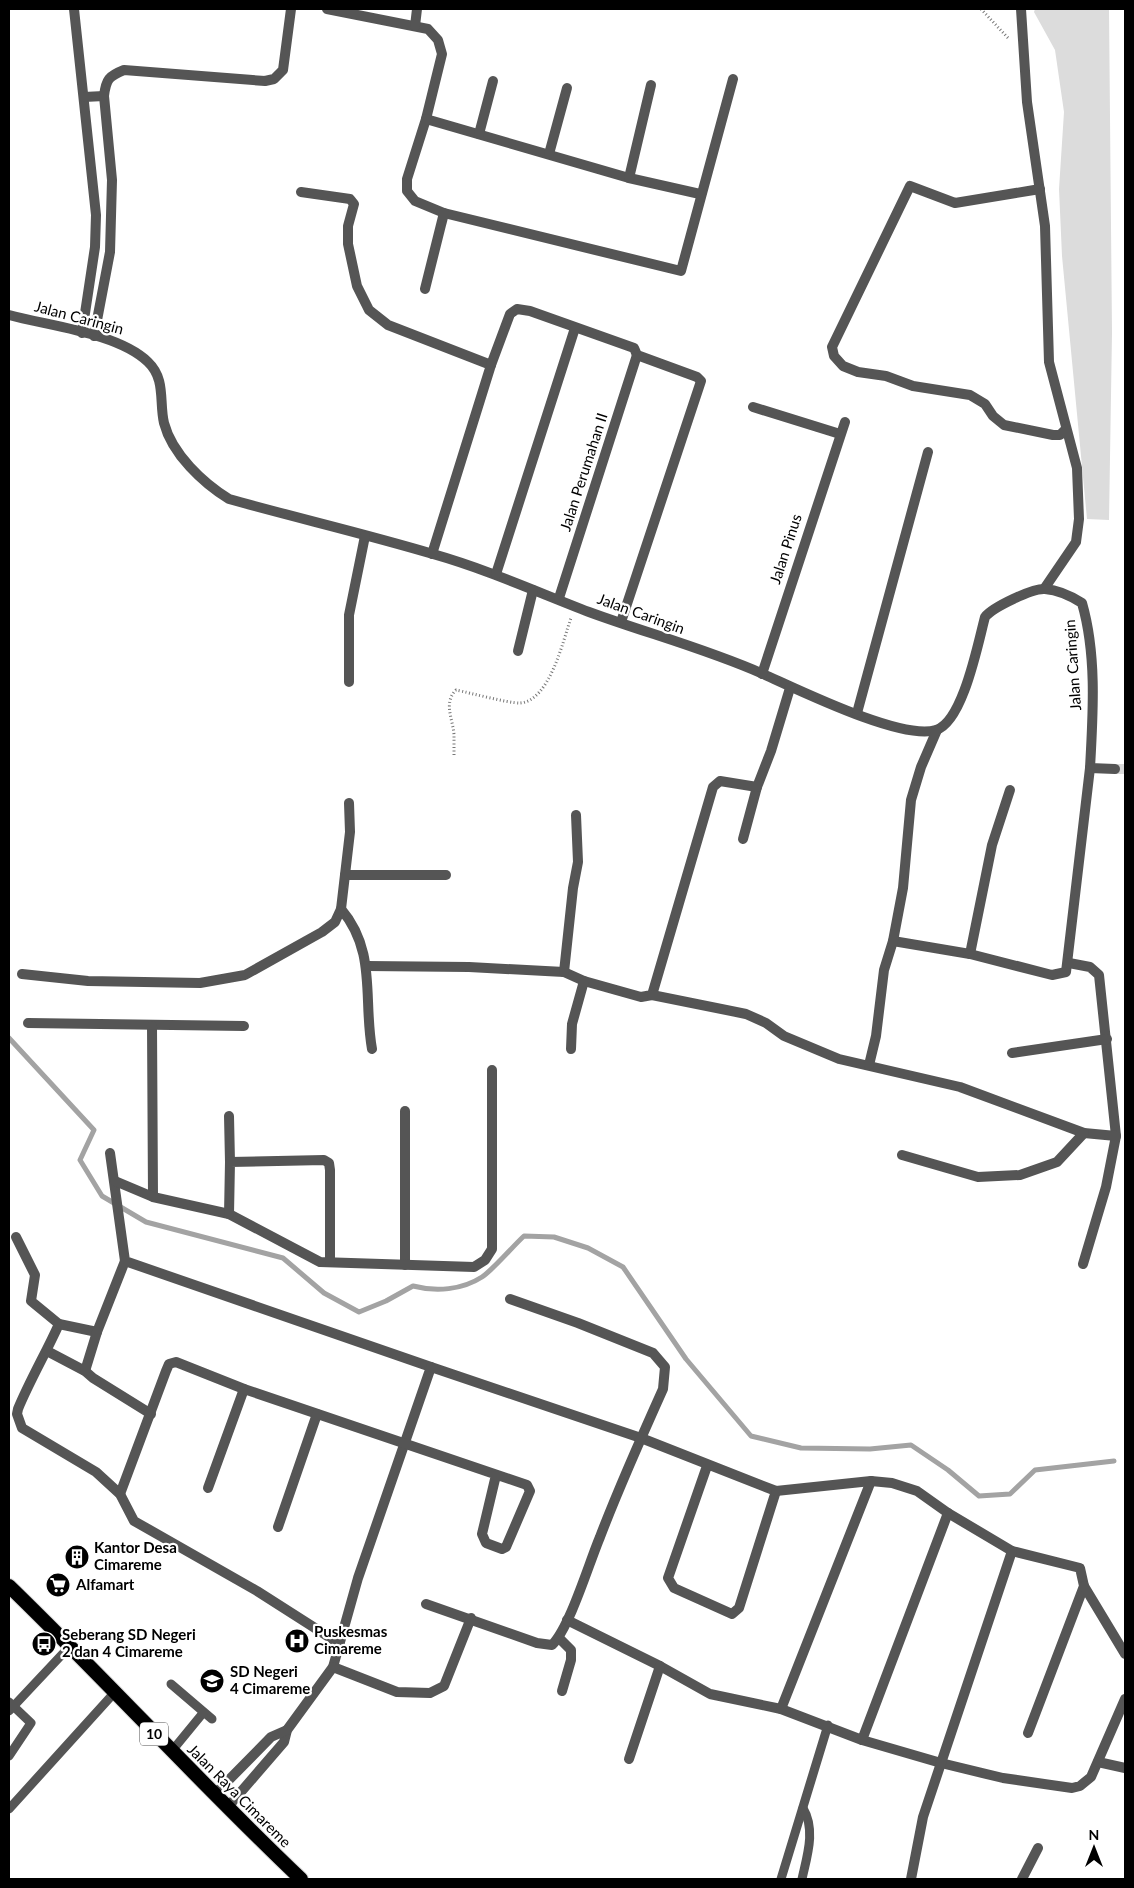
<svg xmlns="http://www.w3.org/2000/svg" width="1134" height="1888" font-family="Lato,sans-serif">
	<rect width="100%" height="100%" fill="#fff"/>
	<path fill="#dcdcdc" d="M1035,9H1109L1112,333L1109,520L1087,519L1062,256L1059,189L1064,112L1055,50L1034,12Z"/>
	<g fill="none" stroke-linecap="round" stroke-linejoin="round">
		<path stroke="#a3a3a3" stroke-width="5" d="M9,1038L94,1130L80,1160L102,1196L146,1222L283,1258L324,1293L359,1312L386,1301L413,1286C436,1292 462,1290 482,1277C494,1269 512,1247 524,1236L554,1237L588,1248L623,1267L686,1359L751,1436L801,1448L870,1449L911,1445L948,1470L979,1496L1010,1494L1035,1470L1114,1461"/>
		<path stroke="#d9d9d9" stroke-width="10" stroke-dasharray="10 5" stroke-linecap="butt" d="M1115,769H1125"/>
		<defs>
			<path id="trunk" d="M9,1586C108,1682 201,1784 301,1879"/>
		</defs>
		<use href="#trunk" stroke="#dbdbdb" stroke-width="16"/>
		<g stroke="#777" stroke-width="3" stroke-dasharray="1 2.5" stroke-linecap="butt">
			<path d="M981,9L1009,39"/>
			<path d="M454,755C454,748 454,741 454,735C453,719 443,703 456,690C471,693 507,703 520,703C550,701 563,640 571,618"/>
		</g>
		<g stroke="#555" stroke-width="9">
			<path d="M171,1684L212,1719"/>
			<path d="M9,1702L31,1723L9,1756"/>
			<path d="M9,1711L70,1646"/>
			<path d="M171,1752L203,1713"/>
			<path d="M9,1809L115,1692"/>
			<path d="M781,1879L828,1725"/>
			<path d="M802,1879C807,1856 816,1830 803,1808"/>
		</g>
		<g stroke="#555" stroke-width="10">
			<path d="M74,9L96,215L95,247L82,333"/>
			<path d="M327,9L428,29L438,40L442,54L426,119L629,178L700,194"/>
			<path d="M1021,9L1027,102L1045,226L1049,362L1077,468L1079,519L1076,542L1044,589"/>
			<path d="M415,26L417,9"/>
			<path d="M84,97L104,96"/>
			<path d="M426,119L407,179V191L415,201L444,213L681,271L733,79"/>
			<path d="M479,134L493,81"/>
			<path d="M549,154L567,88"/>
			<path d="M629,178L651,85"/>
			<path d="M1040,189L955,203L910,186L832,347L834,356L843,366L858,372L886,376L913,386L970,395L985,404L993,416L1004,425L1053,435H1060L1066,429"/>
			<path d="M301,192L350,199L354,204L348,226V244L357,286L369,310L388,325L491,365L432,554"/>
			<path d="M425,289L444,213"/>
			<path d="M9,315C49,326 118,333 148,362C166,379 159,402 164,423C172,454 203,483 229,499C297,518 366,534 433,554C486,569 537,592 589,612C646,633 707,649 763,674C797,689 902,741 936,730C963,722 978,643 985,617C993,607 1033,588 1045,589C1058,590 1071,596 1082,603C1097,655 1093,714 1090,768L1115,769"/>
			<path d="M94,336L110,252L112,180L104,96C106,79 109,76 124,70L265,81L274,79L283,70L291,9"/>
			<path d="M491,365L510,314L517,309L530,311L634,348L637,355L697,377L701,381L621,622"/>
			<path d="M753,407L840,434"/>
			<path d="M496,574L575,328"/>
			<path d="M559,598L637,355"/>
			<path d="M518,651L533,590"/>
			<path d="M762,674L845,422"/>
			<path d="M349,682V615L365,536"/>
			<path d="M857,713L928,452"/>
			<path d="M743,839L757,787"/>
			<path d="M345,875H446"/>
			<path d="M341,909C377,951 363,999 372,1049"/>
			<path d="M893,941L970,954L992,845L1010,790"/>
			<path d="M970,954L1052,975L1066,972L1090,768"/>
			<path d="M1069,963L1090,967L1099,975L1116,1136L1106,1187L1083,1264"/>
			<path d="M367,966L469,967L564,972L584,981L641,997L652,995L713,787L720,781L757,787L771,751L790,688"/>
			<path d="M564,972L573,888L578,862L576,815"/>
			<path d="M22,974L88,981L200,983L245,975L322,932L335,922L341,909L350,832L349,803"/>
			<path d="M652,995L746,1014L766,1023L784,1036L839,1059L960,1087L1084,1133L1116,1136"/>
			<path d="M28,1023L244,1026"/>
			<path d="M152,1026L153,1197"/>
			<path d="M571,1049L572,1024L584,981"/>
			<path d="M1012,1053L1107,1039"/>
			<path d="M869,1065L876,1036L884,970L893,941L903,888L911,800L921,767L937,730"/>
			<path d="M405,1111V1265"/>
			<path d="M229,1116L230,1162"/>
			<path d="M110,1153L125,1261L431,1367L358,1578L333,1667L287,1730L284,1742L227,1808"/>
			<path d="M902,1155L978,1177L1020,1175L1057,1162L1084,1133"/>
			<path d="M115,1181L153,1197L229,1214L320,1262L474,1267L485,1260L492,1249V1070"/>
			<path d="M229,1214L230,1162L324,1160L329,1163L330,1170V1262"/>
			<path d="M16,1237L35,1275L31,1301L59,1324C46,1353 30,1380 18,1409L17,1414L22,1428L96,1472L120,1494L134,1521L257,1591L340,1644"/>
			<path d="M59,1324L97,1332L125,1261"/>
			<path d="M47,1351L85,1371L93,1378L151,1414"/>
			<path d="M431,1367L641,1438L776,1491L739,1608L732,1614L674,1588L668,1578L707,1466"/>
			<path d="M85,1371L97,1332"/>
			<path d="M208,1488L244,1389"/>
			<path d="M776,1491L871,1481L892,1483L917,1491L948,1513L1012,1551L1080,1568L1084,1586L1028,1733"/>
			<path d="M120,1494L166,1371L169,1364L176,1362L244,1389L527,1485L530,1491L506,1547L502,1549L486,1543L482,1534L496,1475"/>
			<path d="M278,1527L317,1414"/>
			<path d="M1084,1586L1125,1654"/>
			<path d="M426,1604L537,1643L552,1645C570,1627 589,1563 600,1537C619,1487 641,1438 663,1389L665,1367L653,1353L578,1323L510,1299"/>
			<path d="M567,1620L660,1666L710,1694L781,1709L862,1740L941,1763L1003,1778L1072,1788L1080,1786L1091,1777L1125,1699"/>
			<path d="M559,1638L571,1650V1660L562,1691"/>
			<path d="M333,1667L397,1692L430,1693L444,1686L471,1618"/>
			<path d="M781,1709L871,1481"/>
			<path d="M862,1740L948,1513"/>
			<path d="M629,1759L660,1666"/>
			<path d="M1098,1762L1125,1768"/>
			<path d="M214,1795L271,1737L287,1730"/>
			<path d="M911,1879L923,1817L1012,1551"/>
			<path d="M1022,1879L1038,1848"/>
		</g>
		<use href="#trunk" stroke="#000" stroke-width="14"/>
	</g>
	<defs>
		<symbol id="building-disc" viewBox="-11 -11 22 22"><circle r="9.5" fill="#000" stroke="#fff"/><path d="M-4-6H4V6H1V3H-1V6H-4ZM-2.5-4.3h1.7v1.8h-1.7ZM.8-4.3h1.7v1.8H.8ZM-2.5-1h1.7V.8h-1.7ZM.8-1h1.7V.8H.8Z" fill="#fff"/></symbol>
		<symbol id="supermarket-disc" viewBox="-11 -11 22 22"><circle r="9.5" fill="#000" stroke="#fff"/><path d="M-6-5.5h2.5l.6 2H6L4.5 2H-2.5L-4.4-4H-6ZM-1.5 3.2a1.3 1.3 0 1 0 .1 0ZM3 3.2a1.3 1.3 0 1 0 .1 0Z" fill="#fff"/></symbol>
		<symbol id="hospital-disc" viewBox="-11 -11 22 22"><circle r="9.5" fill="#000" stroke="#fff"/><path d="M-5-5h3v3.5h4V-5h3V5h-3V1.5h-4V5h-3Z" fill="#fff"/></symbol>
		<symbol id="bus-disc" viewBox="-11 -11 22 22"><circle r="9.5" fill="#000" stroke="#fff"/><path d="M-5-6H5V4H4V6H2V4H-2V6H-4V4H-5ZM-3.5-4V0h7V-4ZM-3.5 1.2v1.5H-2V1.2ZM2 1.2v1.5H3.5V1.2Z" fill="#fff"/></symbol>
		<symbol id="school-disc" viewBox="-11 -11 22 22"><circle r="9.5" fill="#000" stroke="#fff"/><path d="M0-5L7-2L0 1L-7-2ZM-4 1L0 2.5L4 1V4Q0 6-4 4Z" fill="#fff"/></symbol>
	</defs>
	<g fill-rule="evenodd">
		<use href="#building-disc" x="63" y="1543" width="28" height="28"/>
		<use href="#supermarket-disc" x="44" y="1571" width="28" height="28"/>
		<use href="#hospital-disc" x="283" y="1627" width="28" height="28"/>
		<use href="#bus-disc" x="30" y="1630" width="28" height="28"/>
		<use href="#school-disc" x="198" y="1667" width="28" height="28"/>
	</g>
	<g text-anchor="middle" stroke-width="4.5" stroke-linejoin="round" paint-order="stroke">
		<rect fill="#fff" stroke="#4c4c4c" stroke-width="1" x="140" y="1722.5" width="28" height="23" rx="4"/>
		<g font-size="14" font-weight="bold" fill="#000">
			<text x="154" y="1739">10</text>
		</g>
		<g font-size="15" fill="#000" stroke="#fff">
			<text transform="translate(79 318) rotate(15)" y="5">Jalan Caringin</text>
			<text transform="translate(584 472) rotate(-72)" y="5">Jalan Perumahan II</text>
			<text transform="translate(786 549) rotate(-72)" y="5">Jalan Pinus</text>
			<text transform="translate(641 614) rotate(20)" y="5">Jalan Caringin</text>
			<text transform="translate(1073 665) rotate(-94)" y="5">Jalan Caringin</text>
			<text transform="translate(239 1796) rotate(45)" y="5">Jalan Raya Cimareme</text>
		</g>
		<g font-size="15" font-weight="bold" fill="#000" stroke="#fff" text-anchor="start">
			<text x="94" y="1553">Kantor Desa<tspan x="94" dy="17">Cimareme</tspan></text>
			<text x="76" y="1590">Alfamart</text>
			<text x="314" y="1637">Puskesmas<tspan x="314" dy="17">Cimareme</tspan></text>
			<text x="62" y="1640">Seberang SD Negeri<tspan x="62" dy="17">2 dan 4 Cimareme</tspan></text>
			<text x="230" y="1677">SD Negeri<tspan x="230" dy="17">4 Cimareme</tspan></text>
		</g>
	</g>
	<rect width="1134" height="1888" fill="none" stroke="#000000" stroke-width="20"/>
	<g transform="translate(1094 1848)" stroke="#ffffff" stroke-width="4" paint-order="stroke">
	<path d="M0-4L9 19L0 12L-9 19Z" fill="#000000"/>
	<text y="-8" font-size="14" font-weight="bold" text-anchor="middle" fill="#000000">N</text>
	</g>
</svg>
